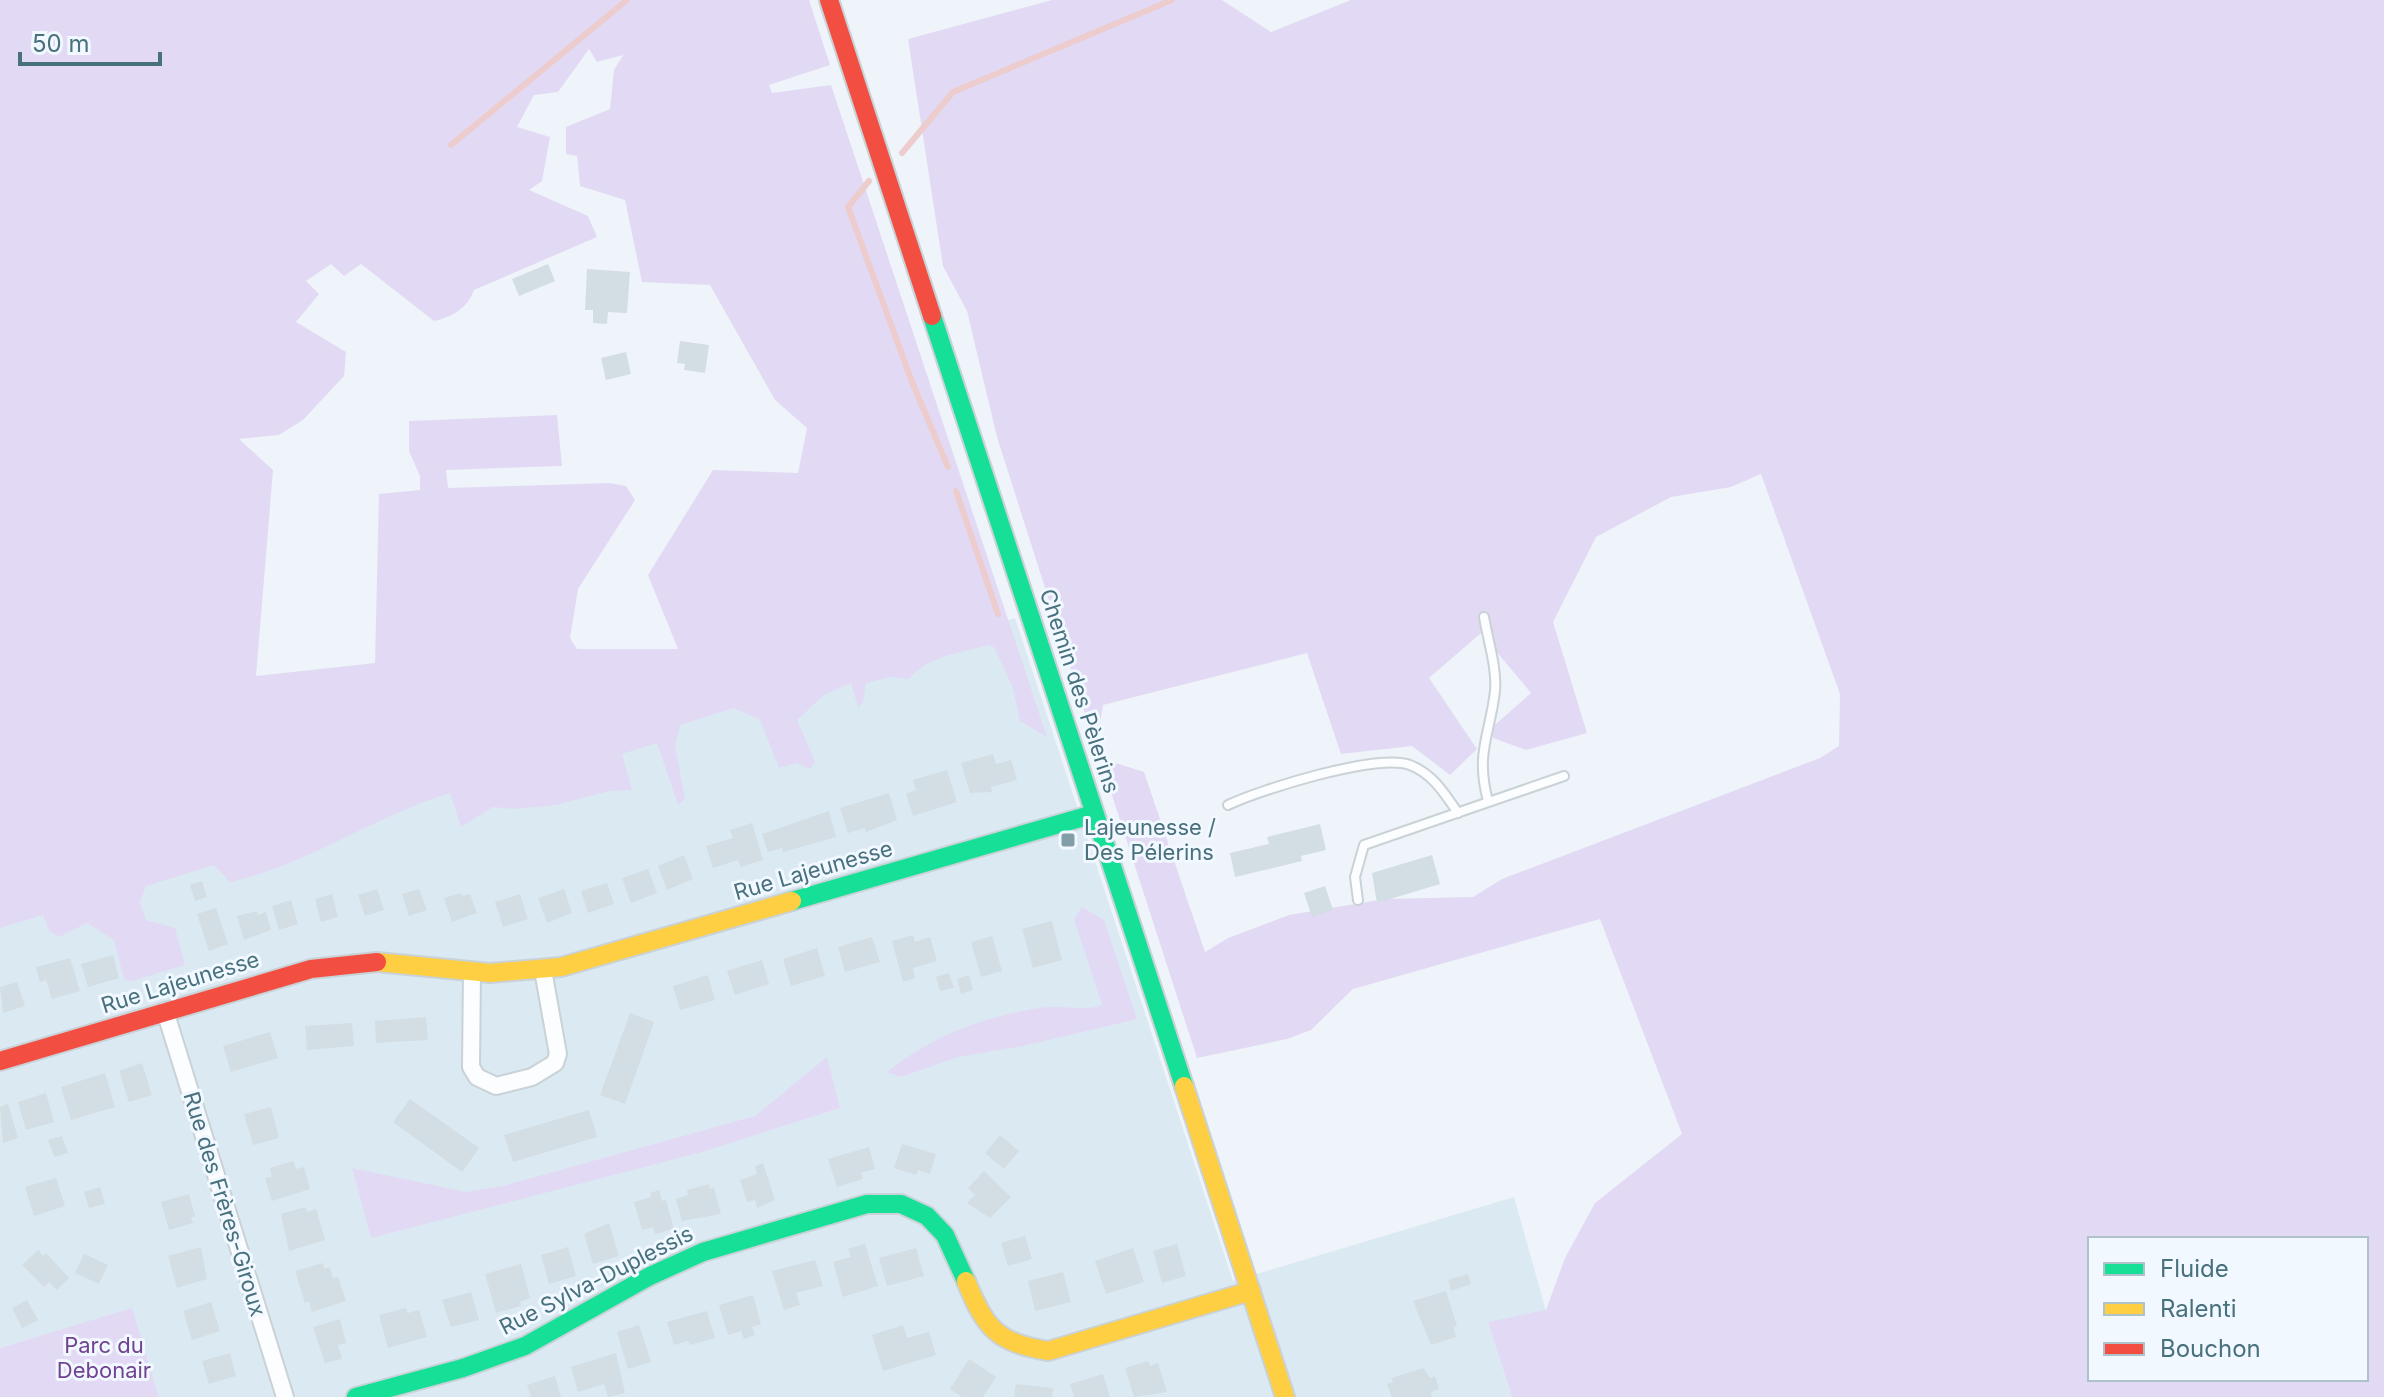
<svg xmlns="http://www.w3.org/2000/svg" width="2384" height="1397" font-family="Inter,sans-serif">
	<rect width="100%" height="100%" fill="#eef4f9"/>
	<path fill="#dbe9f3" d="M1015,618L1233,1281L1514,1197L1546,1311L1489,1323L1512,1397H159L132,1309L0,1348V927Z"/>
	<g fill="#e2daf4" fill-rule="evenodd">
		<path d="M0,0H809L830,65L769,85L772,93L831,85L1047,737L1020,721L1013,688L994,647L988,645C961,653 927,656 909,679L890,677L866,683L863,703L858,707L851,683L824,695L797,720L815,762L810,769L796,763L779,768L760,720L734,708L680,725L675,746L685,799L678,805L657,743L622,754L632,790L609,791L556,805L513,809L493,807L461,827L450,793C374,816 308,865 230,882L214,865L146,886L140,902L146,920L175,928L185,965L132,981L124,979L114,940L87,923L59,937L49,931L43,915L0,928ZM589,49L597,62L623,55L614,70L610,109L566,127V154L577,156L580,186L625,200L642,282L710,285L775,400L807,428L798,473L713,470L648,575L678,649H577L570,638L578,589L635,500L626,486L609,483L448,488L446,470L562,466L557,415L409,421V451L420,476V490L379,494L375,663L256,676L273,470L239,439L279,435L303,420L344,376L346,352L296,322L319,294L306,281L331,264L344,276L361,264L434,321C452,317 468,308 474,290L597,237L588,216L529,190L542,181L550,137L517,127L534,95L558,92Z"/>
		<path d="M1052,0H1222L1271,32L1351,0H2384V1397H1512L1488,1322L1546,1310L1565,1258L1595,1203L1682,1134L1600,919L1353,989L1311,1030L1287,1039L1197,1058L1100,758L1144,772L1205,952L1228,938L1289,915L1385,899L1473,897L1502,879L1820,758L1839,746L1840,694L1761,474L1731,487L1671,497L1596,537L1553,622L1587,733L1526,750L1493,738L1489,730L1531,693L1481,633L1429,678L1477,749L1450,775L1412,746L1341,754L1307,653L1103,705L1096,748L997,437L967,311L943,266L908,39ZM2090,1239H2366V1379H2090Z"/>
		<path d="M1082,907L1104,920L1137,1019L1023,1046L958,1057L901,1077L887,1072C933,1035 987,1015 1046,1007C1064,1005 1086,1012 1102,1005L1074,919Z"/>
		<path d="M827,1057L840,1108L702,1152L371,1238L352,1168L466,1192L503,1186L755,1116Z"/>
		<path d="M132,1308L159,1397H0V1348Z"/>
	</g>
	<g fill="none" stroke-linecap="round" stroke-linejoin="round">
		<g stroke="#eccccd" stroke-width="6">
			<path d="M451,145L627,0"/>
			<path d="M902,153L953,92L1172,0"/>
			<path d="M869,181L848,207L912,382L948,467"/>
			<path d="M956,491L998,614"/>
		</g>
	</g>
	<g fill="#d2dee4">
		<path d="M548,264L555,281L519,296L512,279Z"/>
		<path d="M587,269L630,272L627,313L608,312L607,324L593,323V310H585Z"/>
		<path d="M680,341L709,345L705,373L684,370L685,364L677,363Z"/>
		<path d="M626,352L631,374L606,380L601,358Z"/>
		<path d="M993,754L996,764L1011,760L1017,780L991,787L992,792L970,793L961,763Z"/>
		<path d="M947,770L957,802L913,816L906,794L916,790L913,780Z"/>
		<path d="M889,793L897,820L866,832L865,828L848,833L840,808Z"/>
		<path d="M829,811L836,837L783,852L782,848L768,852L762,834Z"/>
		<path d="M752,823L763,860L741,867L738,860L713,868L706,846L733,838L730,830Z"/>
		<path d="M1320,824L1326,850L1301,856L1302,861L1235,877L1230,853L1269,844L1267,837Z"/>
		<path d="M684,855L693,879L667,890L658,866Z"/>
		<path d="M1432,855L1440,884L1377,903L1372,873Z"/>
		<path d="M648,869L657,893L631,903L622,878Z"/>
		<path d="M202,881L207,897L195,901L190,885Z"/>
		<path d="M607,883L614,904L588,913L581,891Z"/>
		<path d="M1325,886L1333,910L1312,917L1304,893Z"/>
		<path d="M377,889L384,910L365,916L358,895Z"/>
		<path d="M419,889L427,910L409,916L402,894Z"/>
		<path d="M564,889L572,913L547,923L538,898Z"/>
		<path d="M461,893L462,896L470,894L477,913L452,922L444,898Z"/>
		<path d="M332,894L338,917L321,922L315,899Z"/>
		<path d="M520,894L528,919L503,927L495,902Z"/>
		<path d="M291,900L298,924L279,930L272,906Z"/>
		<path d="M216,908L228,944L209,951L197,914Z"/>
		<path d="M257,911L258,915L266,912L271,930L244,940L237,916Z"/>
		<path d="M1052,921L1062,960L1033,968L1022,929Z"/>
		<path d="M913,935L915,942L930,937L937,961L913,968L915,978L903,982L892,941Z"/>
		<path d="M992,936L1002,971L981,977L971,942Z"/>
		<path d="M872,937L880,962L845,972L838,947Z"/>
		<path d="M817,948L825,976L791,986L783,959Z"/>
		<path d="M113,955L119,978L88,987L81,964Z"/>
		<path d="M70,958L80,991L52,999L46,980L40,982L36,967Z"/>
		<path d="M762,960L769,984L735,995L727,971Z"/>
		<path d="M949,973L954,988L940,991L936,977Z"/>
		<path d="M708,975L715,1000L680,1010L673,986Z"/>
		<path d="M969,975L973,990L961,994L957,979Z"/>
		<path d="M17,982L25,1006L3,1013L0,987Z"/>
		<path d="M630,1013L654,1022L625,1104L600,1095Z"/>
		<path d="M426,1017L428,1040L376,1043L375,1021Z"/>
		<path d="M352,1023L354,1046L307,1050L305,1026Z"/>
		<path d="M270,1032L278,1058L231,1072L223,1046Z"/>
		<path d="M142,1063L152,1095L129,1102L119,1071Z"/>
		<path d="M105,1073L115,1107L71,1120L61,1087Z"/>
		<path d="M46,1093L54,1122L26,1130L18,1102Z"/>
		<path d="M410,1099L479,1148L462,1172L393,1122Z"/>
		<path d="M8,1104L18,1138L3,1143L0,1107Z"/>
		<path d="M271,1107L279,1138L253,1145L244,1114Z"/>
		<path d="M589,1110L597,1137L513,1162L504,1135Z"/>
		<path d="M1000,1135L1019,1151L1004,1169L985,1153Z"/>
		<path d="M62,1136L68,1153L54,1157L48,1140Z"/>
		<path d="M902,1144L936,1154L930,1174L918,1170L916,1175L894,1168Z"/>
		<path d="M869,1147L875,1169L861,1173L863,1179L837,1187L828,1159Z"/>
		<path d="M293,1161L296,1169L304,1167L310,1189L272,1201L265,1178L272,1177L270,1168Z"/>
		<path d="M763,1163L775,1200L757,1208L755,1200L747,1202L740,1180L757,1174L755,1166Z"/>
		<path d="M984,1171L1011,1197L990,1218L967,1203L975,1195L968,1188Z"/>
		<path d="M56,1178L65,1206L34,1216L25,1187Z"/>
		<path d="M709,1184L710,1189L714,1188L721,1214L682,1221L676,1199L688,1195L687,1190Z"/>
		<path d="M100,1187L105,1204L89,1208L84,1192Z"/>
		<path d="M659,1190L662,1201L666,1200L674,1229L655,1234L653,1227L642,1230L634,1202L651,1197L650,1193Z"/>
		<path d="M189,1194L195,1216L191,1218L193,1223L169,1230L161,1202Z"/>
		<path d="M305,1207L307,1212L316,1209L325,1240L289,1251L281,1214Z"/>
		<path d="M609,1223L619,1256L593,1264L584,1234Z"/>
		<path d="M1025,1236L1032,1259L1008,1266L1001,1243Z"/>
		<path d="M865,1244L878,1286L843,1297L833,1262L851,1257L848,1249Z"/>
		<path d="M1177,1244L1186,1276L1162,1283L1153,1251Z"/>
		<path d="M201,1247L207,1279L177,1288L168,1256Z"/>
		<path d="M568,1247L576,1276L549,1284L541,1255Z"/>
		<path d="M916,1248L924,1276L887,1286L879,1258Z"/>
		<path d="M1133,1248L1144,1282L1106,1294L1095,1261Z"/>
		<path d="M38,1250L43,1256L46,1253L69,1278L57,1290L49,1282L44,1287L22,1265Z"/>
		<path d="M84,1254L108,1265L99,1284L75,1273Z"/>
		<path d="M815,1260L823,1286L796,1293L800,1305L784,1310L772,1271Z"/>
		<path d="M323,1263L324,1269L330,1267L333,1278L338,1277L346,1301L312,1312L309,1301L305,1303L295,1271Z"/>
		<path d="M521,1264L530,1298L520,1302L521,1306L496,1313L485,1274Z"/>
		<path d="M1063,1272L1071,1302L1035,1311L1028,1281Z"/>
		<path d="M1468,1274L1471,1284L1451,1291L1448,1280Z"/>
		<path d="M1446,1291L1457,1326L1453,1327L1456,1337L1431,1345L1413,1301Z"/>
		<path d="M471,1292L479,1320L451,1327L442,1300Z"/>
		<path d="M753,1295L761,1324L752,1327L755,1335L744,1339L741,1331L728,1335L719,1305Z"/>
		<path d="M27,1300L38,1320L22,1328L12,1308Z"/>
		<path d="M211,1302L220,1331L192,1340L183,1311Z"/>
		<path d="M406,1308L408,1313L419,1310L427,1337L388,1348L379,1315Z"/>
		<path d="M707,1311L715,1338L690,1345L688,1341L674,1345L667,1322Z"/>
		<path d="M340,1319L346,1343L338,1345L342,1359L325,1363L313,1327Z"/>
		<path d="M639,1325L651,1362L628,1369L617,1332Z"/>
		<path d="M903,1325L907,1338L929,1332L936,1355L883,1371L872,1335Z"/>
		<path d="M230,1353L236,1376L209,1384L202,1361Z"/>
		<path d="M616,1353L625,1393L608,1397L604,1384L578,1392L571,1367Z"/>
		<path d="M969,1359L996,1377L983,1397H962L950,1389Z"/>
		<path d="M1148,1361L1150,1366L1158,1363L1167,1392L1134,1397L1125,1368Z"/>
		<path d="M1423,1368L1430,1378L1435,1376L1439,1389L1431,1392L1432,1397H1392L1387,1384L1393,1382L1392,1378Z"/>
		<path d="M1103,1374L1110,1397H1074L1070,1384Z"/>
		<path d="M555,1376L561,1397H531L527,1385Z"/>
		<path d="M1016,1384L1053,1388L1052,1397H1014Z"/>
	</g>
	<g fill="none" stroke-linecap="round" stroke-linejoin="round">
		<defs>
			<g id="lane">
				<path d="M1484,617C1488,641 1497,667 1495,691C1490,735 1475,753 1488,801"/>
				<path d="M1228,805C1262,789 1377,753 1410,765C1433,774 1445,794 1458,813"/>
				<path d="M1358,900L1355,877L1364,845L1564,776"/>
			</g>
			<g id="street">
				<path d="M472,971L471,1067L477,1077L496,1086L532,1077L555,1063L558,1054L543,970"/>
				<path d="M165,1011L285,1397"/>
			</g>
			<g id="fast">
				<path d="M932,316L1184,1086"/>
				<path d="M792,901L1094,814"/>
				<path d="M356,1397L463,1368L525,1346L650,1276L703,1252L867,1204H901L927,1216L945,1235L966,1281"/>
			</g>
			<g id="slow">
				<path d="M377,962L490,973L561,967L792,901"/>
				<path d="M1184,1086L1285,1397"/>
				<path d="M966,1281C986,1329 996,1342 1048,1351L1251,1291"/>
			</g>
			<g id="jam">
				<path d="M829,0L932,316"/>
				<path d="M0,1061L311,969L377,962"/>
			</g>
		</defs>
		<use href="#lane" stroke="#c9d2d6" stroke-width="12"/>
		<use href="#street" stroke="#c9d2d6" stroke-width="20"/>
		<use href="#fast" stroke="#c9d2d7" stroke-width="22"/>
		<use href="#slow" stroke="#c9d2d7" stroke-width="22"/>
		<use href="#jam" stroke="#c9d2d7" stroke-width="22"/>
		<use href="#lane" stroke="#fcfdfe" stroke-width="8"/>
		<use href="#street" stroke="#fcfdfe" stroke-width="16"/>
		<use href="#fast" stroke="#16e098" stroke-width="18"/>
		<use href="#slow" stroke="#ffcf43" stroke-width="18"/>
		<use href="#jam" stroke="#f24e42" stroke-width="18"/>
	</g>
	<rect fill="#829fa8" stroke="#f1f8ff" stroke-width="3" x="1060" y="832" width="16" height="16" rx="4"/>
	<g text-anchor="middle" stroke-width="6" stroke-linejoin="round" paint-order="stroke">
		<g font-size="22" fill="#48717d" stroke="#f1f8ff">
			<text transform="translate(1080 691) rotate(72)" y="8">Chemin des Pèlerins</text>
			<text transform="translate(813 870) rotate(-16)" y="8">Rue Lajeunesse</text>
			<text transform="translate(180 982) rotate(-17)" y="8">Rue Lajeunesse</text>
			<text transform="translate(225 1204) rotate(73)" y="8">Rue des Frères-Giroux</text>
			<text transform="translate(596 1280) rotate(-27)" y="8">Rue Sylva-Duplessis</text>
		</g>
		<g font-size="22" fill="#48717d" stroke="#f1f8ff" text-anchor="start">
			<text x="1084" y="835">Lajeunesse /<tspan x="1084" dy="25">Des Pélerins</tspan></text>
		</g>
		<g font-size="22" fill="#714491" stroke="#f1f8ff">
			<text x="104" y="1353">Parc du<tspan x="104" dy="25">Debonair</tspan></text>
		</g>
	</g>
	<rect x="2088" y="1237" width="280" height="144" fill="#f1f8ff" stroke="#adc2cb" stroke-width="2"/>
	<rect x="2104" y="1263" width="40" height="12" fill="#16e098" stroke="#adc2cb" stroke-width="2"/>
	<text x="2160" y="1277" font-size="24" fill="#48717d">Fluide</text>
	<rect x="2104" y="1303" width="40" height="12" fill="#ffcf43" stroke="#adc2cb" stroke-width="2"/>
	<text x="2160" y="1317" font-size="24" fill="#48717d">Ralenti</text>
	<rect x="2104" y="1343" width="40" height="12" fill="#f24e42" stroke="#adc2cb" stroke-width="2"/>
	<text x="2160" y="1357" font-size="24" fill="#48717d">Bouchon</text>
	<path d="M20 52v12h140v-12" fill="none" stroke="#48717d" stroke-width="4"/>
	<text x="32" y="52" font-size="24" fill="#48717d" stroke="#f1f8ff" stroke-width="6" paint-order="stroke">50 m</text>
</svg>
